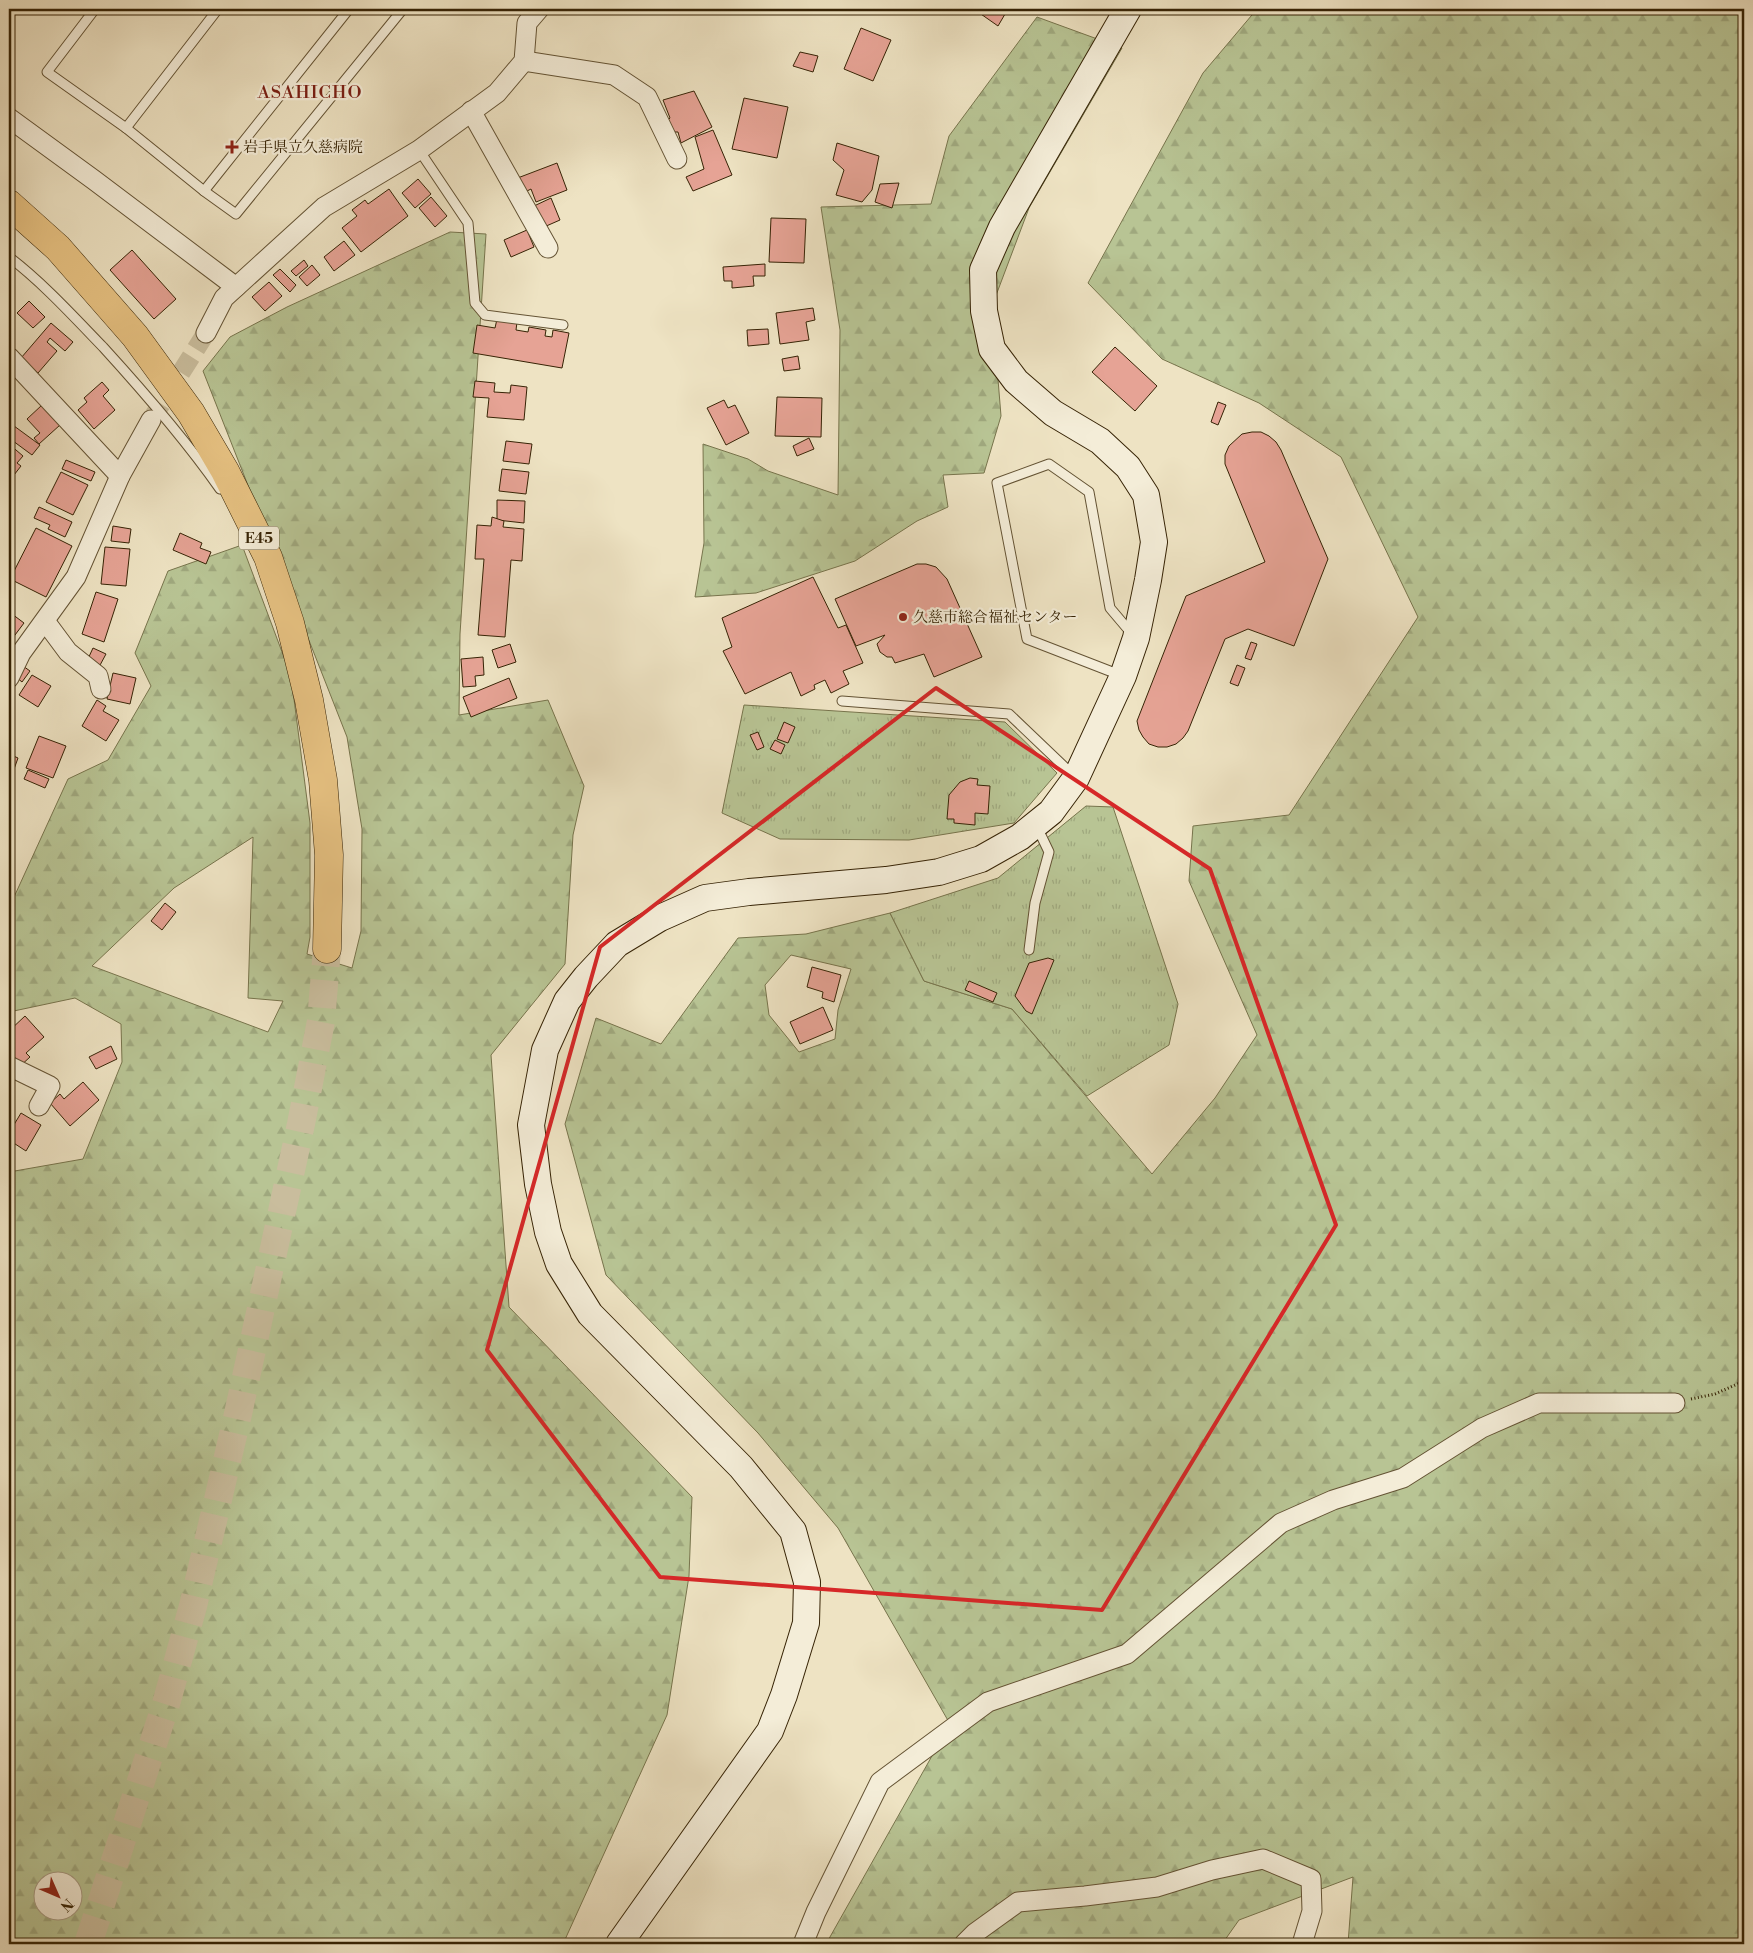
<svg xmlns="http://www.w3.org/2000/svg" width="1753" height="1953" font-family="'Libre Bodoni','Noto Serif JP',serif">
	<defs>
		<pattern id="forest-firs" width="22" height="20" patternUnits="userSpaceOnUse" patternTransform="scale(1.25)"><rect width="22" height="20" fill="#b8c494"/><path d="M5 1l3.5 6h-7zM16 11l3.5 6h-7z" fill="#9fa87e"/></pattern>
		<pattern id="park-tufts" width="24" height="20" patternUnits="userSpaceOnUse" patternTransform="scale(1.25)"><rect width="24" height="20" fill="#b8c494"/><path d="M3 7l-1-3M5 7V3M7 7l1-3M15 17l-1-3M17 17v-4M19 17l1-3" fill="none" stroke="#9fa87e"/></pattern>
	</defs>
	<rect width="100%" height="100%" fill="#eee3c3"/>
	<filter id="stains"><feTurbulence type="fractalNoise" baseFrequency=".004" numOctaves="4"/><feColorMatrix values="0 0 0 0 .2 0 0 0 0 .09 0 0 0 0 .02 0 0 0 .5 -.17"/></filter>
	<radialGradient id="worn" r=".72"><stop offset=".6" stop-color="#630" stop-opacity="0"/><stop offset="1" stop-color="#630" stop-opacity=".3"/></radialGradient>
	<g fill="url(#forest-firs)" stroke="#77744c" fill-rule="evenodd">
		<path d="M1257,9H1744V1944H1348L1353,1877L1239,1920L1222,1944H826L950,1724L838,1528L758,1433L606,1275L565,1124L596,1018L661,1044L738,938L806,934L890,913L924,981L1012,1009L1152,1174L1215,1098L1257,1035L1189,881L1193,826L1289,815L1418,617L1341,457L1259,403L1162,359L1088,283L1203,73ZM791,955L851,969L838,1010L835,1039L799,1052L769,1015L765,985Z"/>
		<path d="M1037,17L1122,48L1029,208L992,306L1001,416L984,473L943,475L948,507L917,521L855,561L756,593L695,597L704,543L703,444L748,459L768,471L838,495L840,330L821,207L931,204L949,136Z"/>
		<path d="M450,232L486,234L460,634L459,715L548,700L584,786L573,835L565,964L491,1055L509,1307L692,1497L689,1576L667,1715L563,1944H9V1172L83,1159L122,1062L121,1024L75,998L9,1012V908L68,779L108,760L151,686L135,653L168,571L242,545L291,676L310,823V937L307,954L352,968L361,931L362,829L347,737L203,371L230,337L287,307ZM253,837L248,998L283,1001L268,1032L92,966L174,888ZM42,1880H72V1910H42Z"/>
	</g>
	<g fill="url(#park-tufts)" stroke="#77744c">
		<path d="M744,705L1005,722L1057,773L1014,823L909,840L780,839L722,813Z"/>
		<path d="M1086,806L1113,807L1178,1004L1169,1045L1087,1096L1012,1009L924,981L890,913L998,878Z"/>
	</g>
	<g fill="#e6a395" stroke="#362305">
		<path d="M980,9H1008L998,26L978,12Z"/>
		<path d="M861,28L891,40L873,81L844,69Z"/>
		<path d="M800,52L818,56L813,72L793,66Z"/>
		<path d="M694,91L712,127L681,143L678,132H671L665,123L670,118L663,100Z"/>
		<path d="M744,98L788,107L777,158L732,149Z"/>
		<path d="M713,130L732,175L693,191L686,177L704,169L695,137Z"/>
		<path d="M837,143L879,156L872,190L862,202L836,195L844,170L833,160Z"/>
		<path d="M557,163L567,190L536,202L531,189L521,194L515,179Z"/>
		<path d="M418,179L431,194L415,208L402,193Z"/>
		<path d="M899,183L892,208L875,202L880,184Z"/>
		<path d="M389,189L408,216L361,252L342,228L357,216L352,210L365,200L368,204Z"/>
		<path d="M431,197L447,216L435,227L419,208Z"/>
		<path d="M551,198L560,220L544,227L534,206Z"/>
		<path d="M771,218L806,219L804,263L769,262Z"/>
		<path d="M527,230L534,247L511,257L504,240Z"/>
		<path d="M344,241L355,255L334,271L324,257Z"/>
		<path d="M132,250L176,299L154,319L110,270Z"/>
		<path d="M304,260L308,266L296,276L291,271Z"/>
		<path d="M765,264V276H753L754,286L732,288V281H724L723,267Z"/>
		<path d="M312,265L320,275L307,286L299,277Z"/>
		<path d="M280,269L296,285L290,292L273,275Z"/>
		<path d="M269,282L282,296L265,311L252,297Z"/>
		<path d="M29,301L45,317L33,328L17,313Z"/>
		<path d="M813,308L815,320L806,322L809,340L780,344L776,313Z"/>
		<path d="M497,319L517,322L516,330L528,332L529,327L546,330L545,336L552,337L553,330L569,333L562,368L473,353L477,325L495,328Z"/>
		<path d="M51,323L73,342L65,351L50,338L47,342L57,351L38,373L21,358Z"/>
		<path d="M768,329L769,344L748,346L747,330Z"/>
		<path d="M1115,347L1157,386L1135,411L1092,372Z"/>
		<path d="M798,356L800,369L784,371L782,359Z"/>
		<path d="M475,381L495,383L494,392L510,393L511,385L527,387L524,420L487,417L489,398L473,397Z"/>
		<path d="M102,382L109,390L103,396L115,410L94,429L78,410L87,402L84,398Z"/>
		<path d="M777,397L822,398L821,437L775,436Z"/>
		<path d="M724,400L728,408L735,405L749,433L726,445L707,408Z"/>
		<path d="M1218,402L1226,405L1218,425L1211,422Z"/>
		<path d="M42,405L60,425L39,444L34,438L40,433L27,419Z"/>
		<path d="M10,423L40,445L32,455L9,438V426Z"/>
		<path d="M1252,432H1261L1269,436L1276,442L1281,450L1328,559L1294,646L1248,629L1225,639L1188,731L1183,738L1176,744L1167,747H1158L1149,744L1143,737L1139,730L1137,721L1186,596L1265,562L1225,464V455L1229,446L1242,434Z"/>
		<path d="M809,438L814,449L797,456L793,446Z"/>
		<path d="M506,441L532,444L529,464L503,461Z"/>
		<path d="M9,444L23,456L17,463L21,466L14,475L10,471L9,473Z"/>
		<path d="M66,460L95,472L91,481L62,469Z"/>
		<path d="M502,469L529,472L526,494L499,491Z"/>
		<path d="M61,472L88,485L73,515L46,502Z"/>
		<path d="M497,500L525,501L524,523L497,520Z"/>
		<path d="M39,507L72,522L65,537L48,529L50,525L34,518Z"/>
		<path d="M492,517L504,521L503,527L524,529L522,561L511,560L505,637L478,635L484,559H475L477,525L491,526Z"/>
		<path d="M113,526L131,529L129,543L111,541Z"/>
		<path d="M36,528L72,546L46,597L10,579Z"/>
		<path d="M180,533L202,543L200,548L211,552L206,564L173,550Z"/>
		<path d="M105,547L130,549L126,586L101,584Z"/>
		<path d="M917,564H926L936,567L947,579L982,657L934,677L924,654L895,663L892,657H887L880,652L877,644L885,635L856,646L835,599Z"/>
		<path d="M813,577L838,628L846,625L863,663L843,671L849,684L831,693L825,680L814,685L815,689L801,696L791,672L745,694L723,651L732,647L722,618Z"/>
		<path d="M96,592L118,599L104,642L82,634Z"/>
		<path d="M12,614L24,623L9,643V617Z"/>
		<path d="M1251,642L1257,644L1251,660L1245,658Z"/>
		<path d="M510,644L516,662L498,668L492,650Z"/>
		<path d="M93,648L106,654L99,667L87,661Z"/>
		<path d="M483,657L484,675L475,676L476,686L463,687L461,659Z"/>
		<path d="M1237,665L1245,668L1238,686L1230,683Z"/>
		<path d="M23,666L30,671L22,682L16,677Z"/>
		<path d="M113,673L136,678L130,704L107,699Z"/>
		<path d="M32,675L51,686L38,707L19,695Z"/>
		<path d="M509,678L517,698L471,717L463,697Z"/>
		<path d="M97,700L106,706L103,711L119,720L106,741L82,726Z"/>
		<path d="M784,722L795,727L788,743L777,739Z"/>
		<path d="M758,732L764,747L757,750L750,735Z"/>
		<path d="M39,736L66,746L53,778L26,768Z"/>
		<path d="M775,740L785,745L781,754L770,749Z"/>
		<path d="M9,754L18,758L13,772L9,770Z"/>
		<path d="M28,770L49,779L45,788L24,779Z"/>
		<path d="M970,778L978,779L977,785L990,786L988,814L975,813V825L954,823V819H947L949,795L960,782Z"/>
		<path d="M165,903L176,912L162,930L151,921Z"/>
		<path d="M1048,958L1054,960L1032,1014L1026,1011L1015,996L1029,963Z"/>
		<path d="M812,967L841,975L834,1002L822,998L823,992L807,987Z"/>
		<path d="M969,981L997,993L993,1002L965,990Z"/>
		<path d="M823,1007L833,1030L800,1044L790,1022Z"/>
		<path d="M25,1016L44,1037L26,1053L30,1057L18,1068L9,1058V1031Z"/>
		<path d="M111,1046L117,1059L96,1069L89,1057Z"/>
		<path d="M83,1082L99,1100L70,1126L50,1103L60,1094L64,1099Z"/>
		<path d="M21,1113L41,1125L26,1151L9,1140V1133Z"/>
	</g>
	<g fill="none" stroke-linecap="round" stroke-linejoin="round">
		<path stroke="#c9bd9d" stroke-width="19" stroke-dasharray="19 9" stroke-linecap="butt" d="M151,420L206,333"/>
		<path stroke="#c9bd9d" stroke-width="28" stroke-dasharray="28 14" stroke-linecap="butt" d="M88,1944L166,1704L193,1606L238,1414L301,1124L321,1021L327,949"/>
		<defs>
			<g id="lane">
				<path d="M95,9L47,72L126,128"/>
				<path d="M218,9L126,128L204,191L236,214L403,9"/>
				<path d="M419,150L468,223L475,303L485,315L563,325"/>
				<path d="M204,191L349,9"/>
				<path d="M9,257C43,283 73,316 103,347C144,392 185,439 220,489"/>
				<path d="M1120,675L1027,639L997,483L1049,464L1089,492L1110,608L1132,634"/>
				<path d="M842,701L1009,714L1074,776"/>
				<path d="M1029,950L1035,903L1049,852L1037,827"/>
			</g>
			<g id="street">
				<path d="M524,61L614,75L647,97L677,159"/>
				<path d="M471,111L548,248"/>
				<path d="M9,118L94,180L236,287"/>
				<path d="M206,333L224,298L324,207L419,150L497,93L524,61L527,23L539,9"/>
				<path d="M9,357L120,476"/>
				<path d="M45,621L68,652L98,676L101,689"/>
				<path d="M9,678L21,653L76,577L120,476L151,420"/>
				<path d="M9,1066L50,1086L39,1106"/>
				<path d="M803,1944L816,1912L880,1782L988,1702L1127,1654L1281,1523L1333,1500L1403,1478L1482,1428L1539,1403H1675"/>
				<path d="M964,1944L975,1933L1018,1902L1085,1896L1157,1887L1212,1870L1263,1859L1311,1879L1312,1911L1302,1944"/>
			</g>
			<path id="secondary" d="M619,1944L770,1731L784,1695L806,1623L807,1582L793,1531L741,1467L590,1314L559,1264L548,1232L538,1184L531,1125L545,1050L567,1001L586,977L617,944L660,918L705,898L749,892L886,880L939,872L981,859L1020,837L1051,812L1076,778L1123,676L1136,638L1148,580L1154,542L1146,495L1128,467L1100,441L1053,413L1016,381L992,349L984,311L983,270L1002,227L1128,9"/>
			<path id="highway" d="M9,204L58,248L135,336L191,413L225,471L268,557L290,623L309,700L323,780L329,855L327,949"/>
		</defs>
		<use href="#lane" stroke="#645334" stroke-width="11"/>
		<use href="#street" stroke="#645334" stroke-width="21"/>
		<use href="#secondary" stroke="#362305" stroke-width="28"/>
		<use href="#highway" stroke="#362305" stroke-width="29"/>
		<path stroke="#362305" stroke-width="3" stroke-dasharray="1 2.5" stroke-linecap="butt" d="M1691,1399L1715,1394L1744,1381"/>
		<use href="#lane" stroke="#f4edd8" stroke-width="9"/>
		<use href="#street" stroke="#f4edd8" stroke-width="19"/>
		<use href="#secondary" stroke="#f4edd8" stroke-width="26"/>
		<use href="#highway" stroke="#e7c282" stroke-width="28"/>
	</g>
	<path fill="none" stroke="#d62828" stroke-width="4" stroke-linejoin="round" d="M936,688L1210,869L1336,1225L1102,1610L660,1577L487,1350L600,947Z"/>
	<g fill="#8f2418" stroke="#f4edd8" stroke-width="2">
		<path d="M229.5 139.5h5v5h5v5h-5v5h-5v-5h-5v-5h5z"/>
		<circle cx="903" cy="617" r="5"/>
	</g>
	<g text-anchor="middle" stroke-width="4.5" stroke-linejoin="round" paint-order="stroke">
		<rect fill="#f4edd8" stroke="#6f6044" stroke-width="1" x="239" y="526.5" width="40" height="23" rx="4"/>
		<g font-size="14" font-weight="bold" fill="#362305">
			<text x="259" y="543">E45</text>
		</g>
		<g font-size="15" fill="#362305" stroke="#f4edd8" text-anchor="start">
			<text x="243" y="152">岩手県立久慈病院</text>
			<text x="913" y="622">久慈市総合福祉センター</text>
		</g>
		<g font-size="18" letter-spacing="1" fill="#7a1f14" stroke="#f4edd8">
			<text x="310" y="98">ASAHICHO</text>
		</g>
	</g>
	<rect width="1753" height="1953" fill="none" stroke="#eee3c3" stroke-width="30"/>
	<rect x="10" y="10" width="1733" height="1933" fill="none" stroke="#362305" stroke-width="2.5"/>
	<rect x="15" y="15" width="1723" height="1923" fill="none" stroke="#362305"/>
	<g transform="translate(58 1896) rotate(135)"><circle r="24" fill="#f4edd8" stroke="#a89c84"/>
	<path d="M0-4L9 19L0 12L-9 19Z" fill="#8f2418"/>
	<text y="-8" font-size="14" font-weight="bold" text-anchor="middle" fill="#362305">N</text>
	</g>
	<rect width="100%" height="100%" filter="url(#stains)"/>
	<rect width="100%" height="100%" fill="url(#worn)"/>
</svg>
